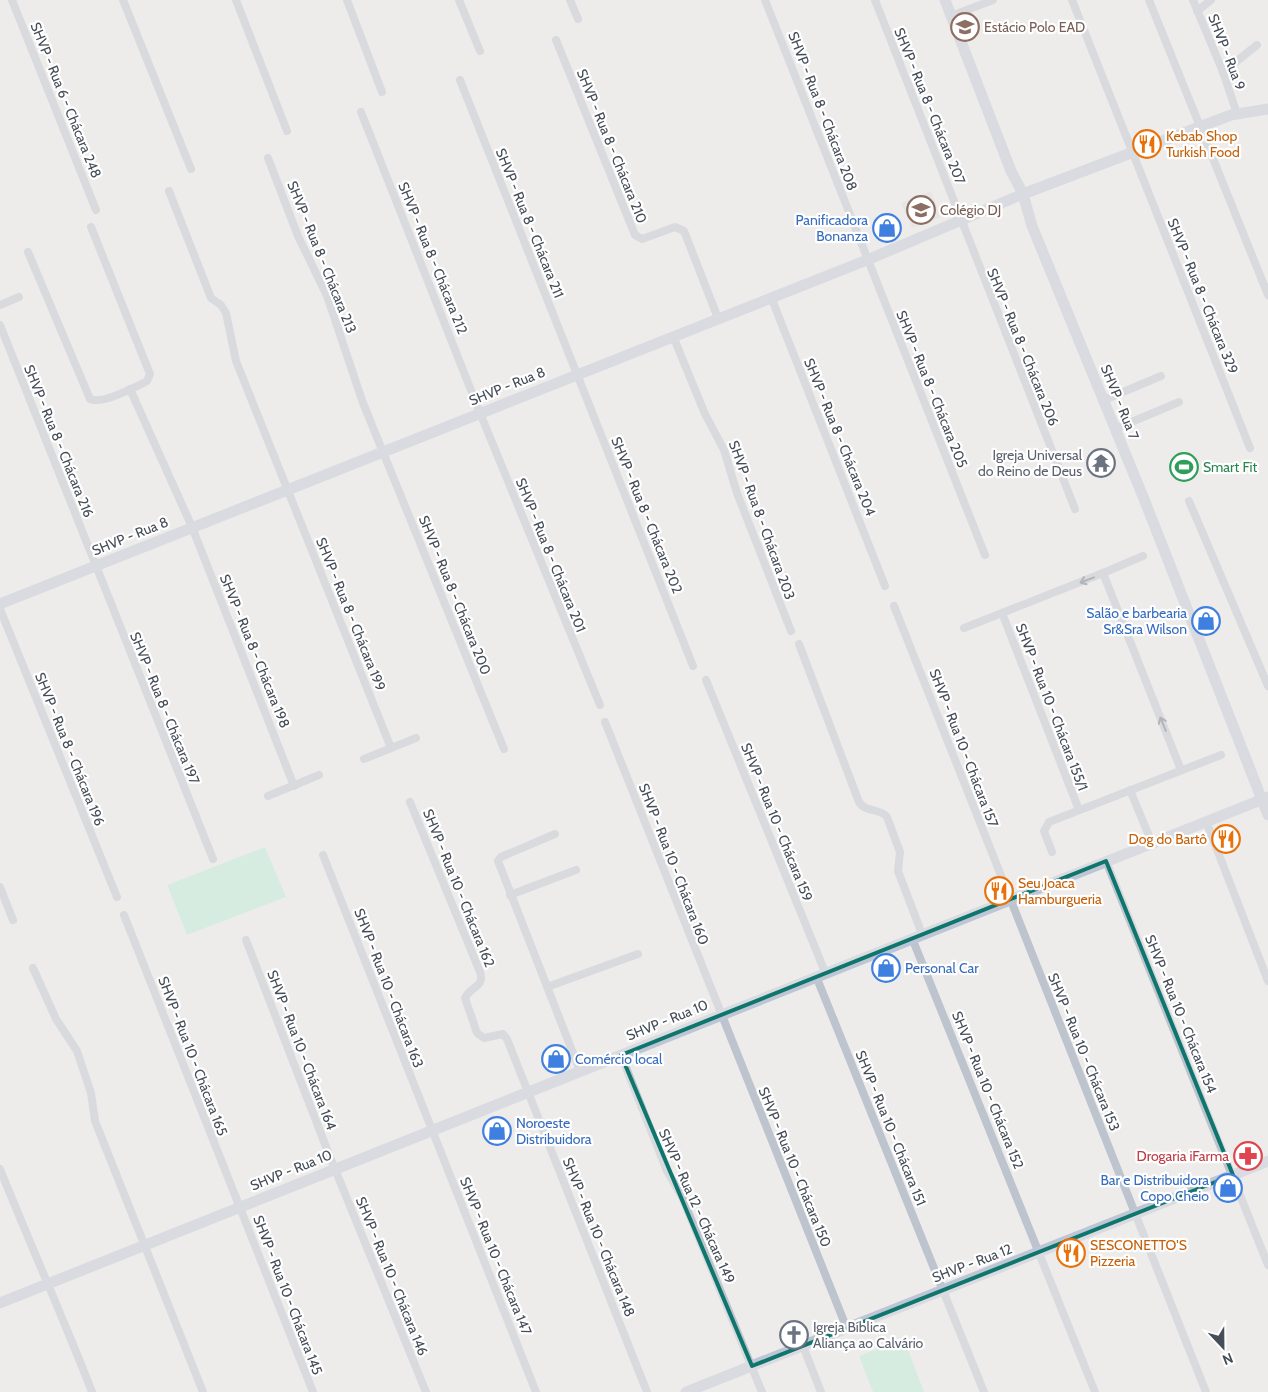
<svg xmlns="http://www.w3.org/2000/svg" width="1268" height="1392" font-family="Cabin,sans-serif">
	<rect width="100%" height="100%" fill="#eeeceb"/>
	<path fill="#dfdddd" d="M931,191L941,217L912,228L901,203Z"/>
	<g fill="#b9ecd3">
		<path d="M265,847L286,897L187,935L167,885Z"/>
		<path d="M904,1339L924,1392H873L859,1356Z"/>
	</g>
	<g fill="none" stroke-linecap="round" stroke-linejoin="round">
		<g stroke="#bdc4ce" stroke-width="8">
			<path d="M12,0L96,210"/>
			<path d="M123,0L191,169"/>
			<path d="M236,0L287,131"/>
			<path d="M347,0L382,92"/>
			<path d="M459,0L480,51"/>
			<path d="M570,0L578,19"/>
			<path d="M765,0L985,555"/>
			<path d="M875,0L1075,509"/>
			<path d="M1072,0L1250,448"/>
			<path d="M1149,0L1268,295"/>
			<path d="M1193,0L1223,72L1237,114"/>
			<path d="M1197,11L1211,0"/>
			<path d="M951,16L993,0"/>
			<path d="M556,40L635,235L642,239L675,227L684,231L718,318"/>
			<path d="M1223,72L1257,45"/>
			<path d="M460,80L693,666"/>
			<path d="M361,112L480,413L600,705"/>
			<path d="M268,158L298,236L327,296L363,403L504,749"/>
			<path d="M169,191L211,298L221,305L226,313L236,361L391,748"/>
			<path d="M28,252L90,399C101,405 136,387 147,381L150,374L91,227"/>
			<path d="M771,297L885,586"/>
			<path d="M0,305L19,297"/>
			<path d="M0,325L213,859"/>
			<path d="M673,336L705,414L724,450L737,493L791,631"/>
			<path d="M130,389L192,527L294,786"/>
			<path d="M1104,400L1161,376"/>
			<path d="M1115,429L1179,402"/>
			<path d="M1189,501L1268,686"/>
			<path d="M1103,573L1143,556"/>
			<path d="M894,606L1206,1392"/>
			<path d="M0,609L117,897"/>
			<path d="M964,628L1002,613"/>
			<path d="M799,644L859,802C866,813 880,808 887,817L900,852L898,871L922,934"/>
			<path d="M706,680L825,972"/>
			<path d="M605,722L847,1329"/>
			<path d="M364,759L416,738"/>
			<path d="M1130,790L1152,843"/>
			<path d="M268,796L319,775"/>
			<path d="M410,802L480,972C485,987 471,986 465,998L477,1033L484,1038L503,1034L507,1039L647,1392"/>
			<path d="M1079,810L1002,613L1103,573L1181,770"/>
			<path d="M1206,821L1268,981"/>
			<path d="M555,834L501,857L498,861L580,1071"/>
			<path d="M1052,852L1044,831L1049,822L1221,755"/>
			<path d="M323,855L536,1392"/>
			<path d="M1106,861L1268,1265"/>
			<path d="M0,887L13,920"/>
			<path d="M510,895L576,870"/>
			<path d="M124,915L313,1392"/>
			<path d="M912,938L1095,1392"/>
			<path d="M246,940L330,1157L426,1392"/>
			<path d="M33,968L56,1019L77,1051L91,1093L95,1121L203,1392"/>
			<path d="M816,976L984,1392"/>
			<path d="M547,987L638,954"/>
			<path d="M621,1055L667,1171L682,1197L762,1392"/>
			<path d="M0,1169C30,1244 63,1317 92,1392"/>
			<path d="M803,1346L821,1392"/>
		</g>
		<g stroke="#bec6d5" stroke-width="11">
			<path d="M945,0L1011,171L1023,194L1032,226L1144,499L1268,815"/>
			<path d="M0,604L867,260L1023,194L1231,115L1268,109"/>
			<path d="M0,1303L1268,797"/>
			<path d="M686,1392L1268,1161"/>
		</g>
	</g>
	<defs><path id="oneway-shaft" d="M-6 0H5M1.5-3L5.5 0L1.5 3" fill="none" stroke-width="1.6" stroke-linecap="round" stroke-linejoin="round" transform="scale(1.25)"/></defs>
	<g stroke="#69717b">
		<use href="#oneway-shaft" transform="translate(1087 580) rotate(159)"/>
		<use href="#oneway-shaft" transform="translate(1163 724) rotate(-112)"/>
	</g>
	<path d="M0 0H1268V1392H0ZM1106,861L1233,1175L752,1366L621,1055Z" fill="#eeeceb" fill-opacity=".55" fill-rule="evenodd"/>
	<path fill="none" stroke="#0f766e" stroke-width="4" stroke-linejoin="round" d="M1106,861L1233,1175L752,1366L621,1055Z"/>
	<defs>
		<symbol id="university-ring" viewBox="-11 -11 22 22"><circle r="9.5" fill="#fff" stroke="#8d6e63" stroke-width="1.5"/><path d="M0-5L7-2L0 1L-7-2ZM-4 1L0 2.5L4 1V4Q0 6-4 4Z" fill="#8d6e63"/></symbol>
		<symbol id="restaurant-ring" viewBox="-11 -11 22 22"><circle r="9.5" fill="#fff" stroke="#e8710a" stroke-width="1.5"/><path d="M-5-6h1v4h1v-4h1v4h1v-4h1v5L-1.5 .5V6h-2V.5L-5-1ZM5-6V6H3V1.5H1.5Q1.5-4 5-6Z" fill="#e8710a"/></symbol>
		<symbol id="school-ring" viewBox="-11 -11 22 22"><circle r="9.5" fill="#fff" stroke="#8d6e63" stroke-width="1.5"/><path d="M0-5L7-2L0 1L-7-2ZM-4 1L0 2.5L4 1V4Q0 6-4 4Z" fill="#8d6e63"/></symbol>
		<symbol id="shop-ring" viewBox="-11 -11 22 22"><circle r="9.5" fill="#fff" stroke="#3f7fe0" stroke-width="1.5"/><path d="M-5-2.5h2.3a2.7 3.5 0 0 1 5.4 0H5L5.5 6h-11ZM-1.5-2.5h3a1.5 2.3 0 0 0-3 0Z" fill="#3f7fe0"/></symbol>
		<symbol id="temple-ring" viewBox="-11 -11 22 22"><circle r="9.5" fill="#fff" stroke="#6b7280" stroke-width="1.5"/><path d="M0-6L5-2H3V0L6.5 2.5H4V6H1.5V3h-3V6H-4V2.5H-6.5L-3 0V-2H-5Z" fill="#6b7280"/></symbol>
		<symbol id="stadium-ring" viewBox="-11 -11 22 22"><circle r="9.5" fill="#fff" stroke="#2e9e5b" stroke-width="1.5"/><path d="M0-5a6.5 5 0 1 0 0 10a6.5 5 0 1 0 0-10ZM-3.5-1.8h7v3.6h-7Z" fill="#2e9e5b"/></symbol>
		<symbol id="pharmacy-ring" viewBox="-11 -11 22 22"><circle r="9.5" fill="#fff" stroke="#e0444e" stroke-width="1.5"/><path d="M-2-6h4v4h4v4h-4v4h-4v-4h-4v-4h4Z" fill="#e0444e"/></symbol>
		<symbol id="church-ring" viewBox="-11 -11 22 22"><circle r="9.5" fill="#fff" stroke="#6b7280" stroke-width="1.5"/><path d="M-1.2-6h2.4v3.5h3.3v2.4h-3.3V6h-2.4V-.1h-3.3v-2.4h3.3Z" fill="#6b7280"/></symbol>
	</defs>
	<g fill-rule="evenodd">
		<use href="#university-ring" x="949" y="11" width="32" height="32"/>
		<use href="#restaurant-ring" x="1131" y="128" width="32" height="32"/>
		<use href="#school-ring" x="905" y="194" width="32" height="32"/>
		<use href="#shop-ring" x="871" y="212" width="32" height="32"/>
		<use href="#temple-ring" x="1085" y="447" width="32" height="32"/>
		<use href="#stadium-ring" x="1168" y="451" width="32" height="32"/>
		<use href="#shop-ring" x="1190" y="605" width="32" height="32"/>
		<use href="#restaurant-ring" x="1210" y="823" width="32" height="32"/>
		<use href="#restaurant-ring" x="983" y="875" width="32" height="32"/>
		<use href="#shop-ring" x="870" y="952" width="32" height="32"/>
		<use href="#shop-ring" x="540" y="1043" width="32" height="32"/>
		<use href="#shop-ring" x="481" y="1115" width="32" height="32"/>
		<use href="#pharmacy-ring" x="1232" y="1140" width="32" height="32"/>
		<use href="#shop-ring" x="1212" y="1172" width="32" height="32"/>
		<use href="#restaurant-ring" x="1055" y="1237" width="32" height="32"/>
		<use href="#church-ring" x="778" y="1319" width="32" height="32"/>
	</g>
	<g text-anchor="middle" stroke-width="4.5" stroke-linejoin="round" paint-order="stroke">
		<g font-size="14" fill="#785e54" stroke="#fff" text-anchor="start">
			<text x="984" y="32">Estácio Polo EAD</text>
			<text x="940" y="215">Colégio DJ</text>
		</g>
		<g font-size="14" fill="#454d58" stroke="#fff">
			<text transform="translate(1227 52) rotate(69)" y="5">SHVP - Rua 9</text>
			<text transform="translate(66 100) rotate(68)" y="5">SHVP - Rua 6 - Chácara 248</text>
			<text transform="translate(930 106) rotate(68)" y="5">SHVP - Rua 8 - Chácara 207</text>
			<text transform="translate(823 111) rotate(69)" y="5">SHVP - Rua 8 - Chácara 208</text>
			<text transform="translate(612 146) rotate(68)" y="5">SHVP - Rua 8 - Chácara 210</text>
			<text transform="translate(530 223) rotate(68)" y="5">SHVP - Rua 8 - Chácara 211</text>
			<text transform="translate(322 257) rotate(68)" y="5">SHVP - Rua 8 - Chácara 213</text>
			<text transform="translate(433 258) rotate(68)" y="5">SHVP - Rua 8 - Chácara 212</text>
			<text transform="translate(1203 296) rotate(68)" y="5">SHVP - Rua 8 - Chácara 329</text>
			<text transform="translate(1023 347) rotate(68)" y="5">SHVP - Rua 8 - Chácara 206</text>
			<text transform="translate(507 386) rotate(-22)" y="5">SHVP - Rua 8</text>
			<text transform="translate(932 389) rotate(68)" y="5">SHVP - Rua 8 - Chácara 205</text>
			<text transform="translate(1120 402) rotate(68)" y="5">SHVP - Rua 7</text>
			<text transform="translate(840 437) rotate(68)" y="5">SHVP - Rua 8 - Chácara 204</text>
			<text transform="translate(59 441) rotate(68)" y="5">SHVP - Rua 8 - Chácara 216</text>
			<text transform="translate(647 515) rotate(68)" y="5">SHVP - Rua 8 - Chácara 202</text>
			<text transform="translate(762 520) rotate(70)" y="5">SHVP - Rua 8 - Chácara 203</text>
			<text transform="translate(130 536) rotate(-22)" y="5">SHVP - Rua 8</text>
			<text transform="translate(551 555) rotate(68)" y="5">SHVP - Rua 8 - Chácara 201</text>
			<text transform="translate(455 595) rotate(68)" y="5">SHVP - Rua 8 - Chácara 200</text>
			<text transform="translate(351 614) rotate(68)" y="5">SHVP - Rua 8 - Chácara 199</text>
			<text transform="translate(255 651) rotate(68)" y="5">SHVP - Rua 8 - Chácara 198</text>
			<text transform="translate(1052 707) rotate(69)" y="5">SHVP - Rua 10 - Chácara 155/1</text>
			<text transform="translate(165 708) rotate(68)" y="5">SHVP - Rua 8 - Chácara 197</text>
			<text transform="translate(964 748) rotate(69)" y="5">SHVP - Rua 10 - Chácara 157</text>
			<text transform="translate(70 749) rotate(68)" y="5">SHVP - Rua 8 - Chácara 196</text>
			<text transform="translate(777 822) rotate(68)" y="5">SHVP - Rua 10 - Chácara 159</text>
			<text transform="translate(674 864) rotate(69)" y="5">SHVP - Rua 10 - Chácara 160</text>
			<text transform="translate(459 888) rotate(68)" y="5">SHVP - Rua 10 - Chácara 162</text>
			<text transform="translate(389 988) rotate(69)" y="5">SHVP - Rua 10 - Chácara 163</text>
			<text transform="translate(1181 1014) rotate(68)" y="5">SHVP - Rua 10 - Chácara 154</text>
			<text transform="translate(667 1020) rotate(-22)" y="5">SHVP - Rua 10</text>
			<text transform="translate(302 1050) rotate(69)" y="5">SHVP - Rua 10 - Chácara 164</text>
			<text transform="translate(1084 1052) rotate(68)" y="5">SHVP - Rua 10 - Chácara 153</text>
			<text transform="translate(193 1056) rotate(69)" y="5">SHVP - Rua 10 - Chácara 165</text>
			<text transform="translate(988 1090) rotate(68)" y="5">SHVP - Rua 10 - Chácara 152</text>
			<text transform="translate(891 1128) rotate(68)" y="5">SHVP - Rua 10 - Chácara 151</text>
			<text transform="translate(795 1167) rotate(68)" y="5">SHVP - Rua 10 - Chácara 150</text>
			<text transform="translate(291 1170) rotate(-22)" y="5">SHVP - Rua 10</text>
			<text transform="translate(697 1206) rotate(66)" y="5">SHVP - Rua 12 - Chácara 149</text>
			<text transform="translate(599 1237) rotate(68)" y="5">SHVP - Rua 10 - Chácara 148</text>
			<text transform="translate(496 1256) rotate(68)" y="5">SHVP - Rua 10 - Chácara 147</text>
			<text transform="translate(972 1263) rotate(-21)" y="5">SHVP - Rua 12</text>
			<text transform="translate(392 1276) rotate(68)" y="5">SHVP - Rua 10 - Chácara 146</text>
			<text transform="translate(288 1295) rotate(69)" y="5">SHVP - Rua 10 - Chácara 145</text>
		</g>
		<g font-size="14" fill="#c56008" stroke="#fff" text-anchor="start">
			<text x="1166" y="141">Kebab Shop<tspan x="1166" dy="16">Turkish Food</tspan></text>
			<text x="1207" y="844" text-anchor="end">Dog do Bartô</text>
			<text x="1018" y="888">Seu Joaca<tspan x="1018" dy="16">Hamburgueria</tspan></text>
			<text x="1090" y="1250">SESCONETTO'S<tspan x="1090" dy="16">Pizzeria</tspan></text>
		</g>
		<g font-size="14" fill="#366cbe" stroke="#fff" text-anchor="end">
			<text x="868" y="225">Panificadora<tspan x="868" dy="16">Bonanza</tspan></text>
			<text x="1187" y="618">Salão e barbearia<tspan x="1187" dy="16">Sr&amp;Sra Wilson</tspan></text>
			<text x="905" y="973" text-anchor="start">Personal Car</text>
			<text x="575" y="1064" text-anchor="start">Comércio local</text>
			<text x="516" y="1128" text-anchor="start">Noroeste<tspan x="516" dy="16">Distribuidora</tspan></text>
			<text x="1209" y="1185">Bar e Distribuidora<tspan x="1209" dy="16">Copo Cheio</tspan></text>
		</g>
		<g font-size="14" fill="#5b616d" stroke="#fff" text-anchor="end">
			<text x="1082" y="460">Igreja Universal<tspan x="1082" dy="16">do Reino de Deus</tspan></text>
			<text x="813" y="1332" text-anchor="start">Igreja Bíblica<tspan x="813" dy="16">Aliança ao Calvário</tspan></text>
		</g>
		<g font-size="14" fill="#27864d" stroke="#fff" text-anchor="start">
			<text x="1203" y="472">Smart Fit</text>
		</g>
		<g font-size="14" fill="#be3a42" stroke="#fff" text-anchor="end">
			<text x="1229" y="1161">Drogaria iFarma</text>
		</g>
	</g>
	<g transform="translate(1223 1347) rotate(158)" stroke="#ffffff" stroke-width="4" paint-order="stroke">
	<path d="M0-4L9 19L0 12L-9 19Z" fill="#454d58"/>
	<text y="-8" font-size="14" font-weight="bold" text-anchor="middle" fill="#454d58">N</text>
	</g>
</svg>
